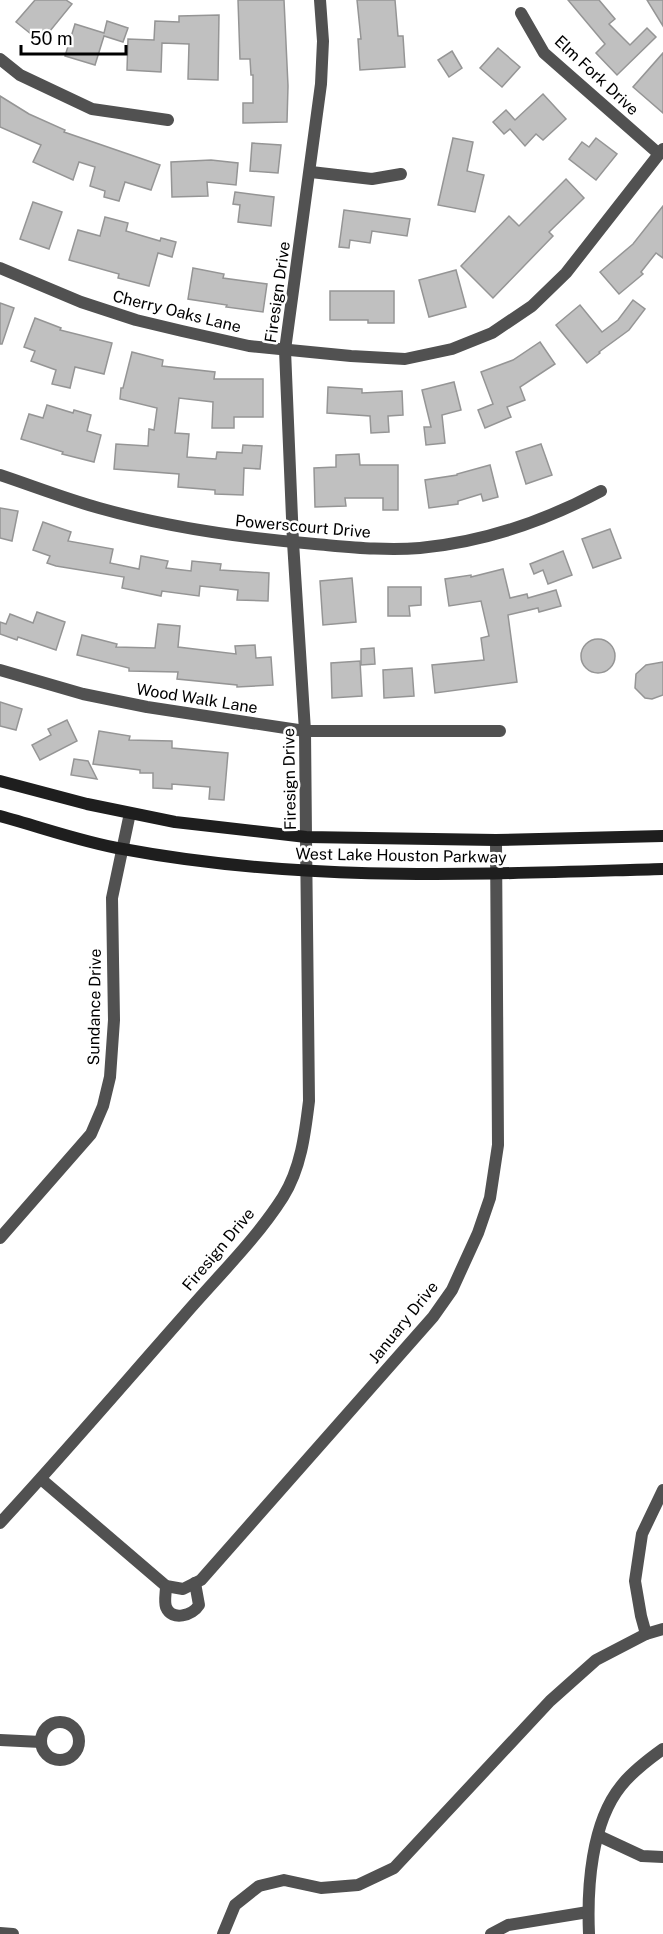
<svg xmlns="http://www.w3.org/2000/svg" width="663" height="1934" font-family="'Public Sans',sans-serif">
	<rect width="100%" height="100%" fill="#fff"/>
	<g fill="#c0c0c0" stroke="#959595" stroke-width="1.5">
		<path d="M35,0H66L72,4L41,42L16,22Z"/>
		<path d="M238,0H284L288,86L287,122L243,123V103H253V75H251L250,59H240Z"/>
		<path d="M357,0H395L398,36H403L405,67L360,70L358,39H361Z"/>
		<path d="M568,0H599L615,19L609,24L630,45L647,28L656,37L617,75L596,53L605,44Z"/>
		<path d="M647,0H663V26Z"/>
		<path d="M219,15L218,80L188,79L189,44L162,43L161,72L127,70L128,39L154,40L155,21L179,22V16Z"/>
		<path d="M107,21L128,28L123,42L104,36L95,65L65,56L75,24L104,33Z"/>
		<path d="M498,48L520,67L502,87L480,68Z"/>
		<path d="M452,51L462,68L449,77L438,60Z"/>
		<path d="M663,53V113L633,87Z"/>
		<path d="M543,94L566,119L543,140L536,134L525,146L510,129L504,134L493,122L506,110L515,120Z"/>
		<path d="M0,96L29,114L65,130L64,132L160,165L151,190L125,182L119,201L104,197L105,191L90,186L95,167L79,162L73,180L33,162L41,145L0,127Z"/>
		<path d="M453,138L473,142L467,171L484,175L475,212L438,205Z"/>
		<path d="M596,138L617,154L596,180L569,159L582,142L589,147Z"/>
		<path d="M252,143L281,145L278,173L250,171Z"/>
		<path d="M211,160L238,163L236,185L207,182L208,196L172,197L171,162Z"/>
		<path d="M566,179L584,198L549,232L553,236L493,298L461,266L509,216L519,226Z"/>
		<path d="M235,192L274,197L271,226L238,222L240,205L233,204Z"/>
		<path d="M33,202L62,212L49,249L20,239Z"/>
		<path d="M663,206V258L656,253L641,272L643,274L619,294L600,272L633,244Z"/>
		<path d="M344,210L410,219L407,236L372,231L370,243L350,240L349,248L339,247Z"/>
		<path d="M105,217L128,223L126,231L160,241L161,238L176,242L172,257L158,253L149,286L118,278L119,274L69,260L78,230L100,236Z"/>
		<path d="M193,268L224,274L223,278L267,284L263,312L226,307L227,305L188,299Z"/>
		<path d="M456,270L466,307L429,317L419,280Z"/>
		<path d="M330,291H394V323H368V320H330Z"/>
		<path d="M633,300L645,309L629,330L599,352L600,353L587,363L556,325L580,305L602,332L618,320Z"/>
		<path d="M0,303L14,308L2,344H0Z"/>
		<path d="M35,318L61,328L60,330L112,343L104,374L75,367L70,388L52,384L56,370L31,361L35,351L24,347Z"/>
		<path d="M540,342L555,364L520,387L525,400L507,407L511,417L485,428L478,410L493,404L481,372L513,360Z"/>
		<path d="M132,352L163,360L162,366L215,372L214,379H263V417H234V428H212L213,402L179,398L175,433L189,434L187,457L216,459L217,452L242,453L243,445L262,446L260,469L244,468L243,495L215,494V490L178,487L179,474L114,469L116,444L148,446L149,429L154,430L157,408L120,399L121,388H123Z"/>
		<path d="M454,382L461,410L442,415L445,443L426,445L424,427H431L422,390Z"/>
		<path d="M328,387L362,389V393L402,391L403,415L388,416L389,432L371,433L370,416L327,413Z"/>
		<path d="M47,405L73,413L74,410L91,415L87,431L101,435L94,462L62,454L63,452L21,439L29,414L43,418Z"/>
		<path d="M541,444L552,475L526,484L516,452Z"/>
		<path d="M359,454L360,465H398V510H383V498H345L346,506L315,507L314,468L336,467V455Z"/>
		<path d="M490,465L498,497L483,501L481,494L458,501V504L429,508L425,480L457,475V474Z"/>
		<path d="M0,508L18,511L12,541L0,538Z"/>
		<path d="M43,522L71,532L68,541L113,549L110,563L139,569L141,556L168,561L166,568L191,571L192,561L221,564L220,570L269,573L268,601L237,600L238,590L200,586L199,596L162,591L161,596L122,588L124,577L56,566L47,563L50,556L33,550Z"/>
		<path d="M610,529L621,558L593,568L582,539Z"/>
		<path d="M563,551L572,575L548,584L543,570L534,574L530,564Z"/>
		<path d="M503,569L510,598L527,594L528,598L556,590L561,606L539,612L538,608L508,615L517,682L435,693L432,665L484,660L481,638L489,636L481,601L449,606L445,579L471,575V577Z"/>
		<path d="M352,578L356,622L323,625L320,581Z"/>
		<path d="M388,587H421V605L409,606L410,616H388Z"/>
		<path d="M37,612L65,622L56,650L18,637L17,640L0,634V622L6,624L10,614L33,623Z"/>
		<path d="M158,624L180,626L178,647L236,654L235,646L255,645L256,658L271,657L273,685L237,687V685L177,679L178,672L129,671V668L77,655L82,635L117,644L116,647L155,648Z"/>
		<circle cx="598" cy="656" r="17"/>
		<path d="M374,648L375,664L361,665V649Z"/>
		<path d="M360,661L362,696L332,698L331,663Z"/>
		<path d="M663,662V695L652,699L645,698L635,688L636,674L646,665Z"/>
		<path d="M412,668L414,696L384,698L383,670Z"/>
		<path d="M0,702L22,709L16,730L0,726Z"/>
		<path d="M67,720L77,741L40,760L32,745L51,735L48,729Z"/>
		<path d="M99,731L130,736L129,740L172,741V748L228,753L224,800L209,799L210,787L172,784V789L153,788V773H140V770L93,764Z"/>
		<path d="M74,759L88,761L97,779L71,775Z"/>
	</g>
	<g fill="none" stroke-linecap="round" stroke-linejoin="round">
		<g stroke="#515151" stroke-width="12">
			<path d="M521,13L544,53L659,154"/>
			<path d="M0,59L20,75L92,109L168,120"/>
			<path d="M311,172L372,179L401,174"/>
			<path d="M0,268L81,302L136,320L182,331L249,346L351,356L405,359L452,349L492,333L532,306L566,273L663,149"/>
			<path d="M0,475C33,486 66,499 99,508C170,528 242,538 315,544C350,547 385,551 420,548C483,542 545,521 601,491"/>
			<path d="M0,670L83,694L147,707L305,731H500"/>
			<path d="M306,837L305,731L293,542L285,350L321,84L323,41L320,0"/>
			<path d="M0,1238L91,1134L103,1106L110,1077L114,1020L112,898L130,813"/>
			<path d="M41,1479L166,1586L183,1589L201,1580L433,1317L452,1290L478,1233L490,1198L498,1145L496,840"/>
			<path d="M166,1586C166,1593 164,1601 166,1607C172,1622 193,1615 199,1605L195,1583"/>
			<path d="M646,1634L641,1616L635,1581L642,1534L663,1490"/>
			<circle cx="60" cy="1741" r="19"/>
			<path d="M0,1740L41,1742"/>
			<path d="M599,1836L642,1856L663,1857"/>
			<path d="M223,1934L235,1905L259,1886L284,1880L321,1888L358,1885L394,1868L550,1701L596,1660L646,1634L663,1629"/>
		</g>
		<g stroke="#515151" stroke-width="12">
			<path d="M0,1523C62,1456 121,1387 181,1319C215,1279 255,1241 283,1197C301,1168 305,1134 309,1101L306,837"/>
			<path d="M0,1933L13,1934"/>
			<path d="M491,1934L508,1925L588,1912"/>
			<path d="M589,1934C587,1888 591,1823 621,1786C632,1772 649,1759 663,1749"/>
		</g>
		<g stroke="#1e1e1e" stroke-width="12">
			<path d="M0,781L87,804L175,822L306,837L496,840L663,836"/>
			<path d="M0,816C41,827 82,842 123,849C304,883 481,874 663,869"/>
		</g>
	</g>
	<g text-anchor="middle" stroke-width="5" stroke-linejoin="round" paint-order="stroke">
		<g font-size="16" fill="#000" stroke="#fff">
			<text transform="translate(597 75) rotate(43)" y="6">Elm Fork Drive</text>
			<text transform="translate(277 292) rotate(-82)" y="6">Firesign Drive</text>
			<text transform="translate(177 311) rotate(14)" y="6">Cherry Oaks Lane</text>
			<text transform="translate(303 526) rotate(5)" y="6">Powerscourt Drive</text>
			<text transform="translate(197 698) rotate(9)" y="6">Wood Walk Lane</text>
			<text transform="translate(289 779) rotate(-91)" y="6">Firesign Drive</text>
			<text transform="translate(401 855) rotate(1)" y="6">West Lake Houston Parkway</text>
			<text transform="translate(94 1007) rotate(-89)" y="6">Sundance Drive</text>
			<text transform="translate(218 1249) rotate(-50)" y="6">Firesign Drive</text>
			<text transform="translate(403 1322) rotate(-51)" y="6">January Drive</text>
		</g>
	</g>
	<path d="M21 45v9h105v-9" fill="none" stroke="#000000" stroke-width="3"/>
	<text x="30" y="45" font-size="18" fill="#000000" stroke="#ffffff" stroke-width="4.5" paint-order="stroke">50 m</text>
</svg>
